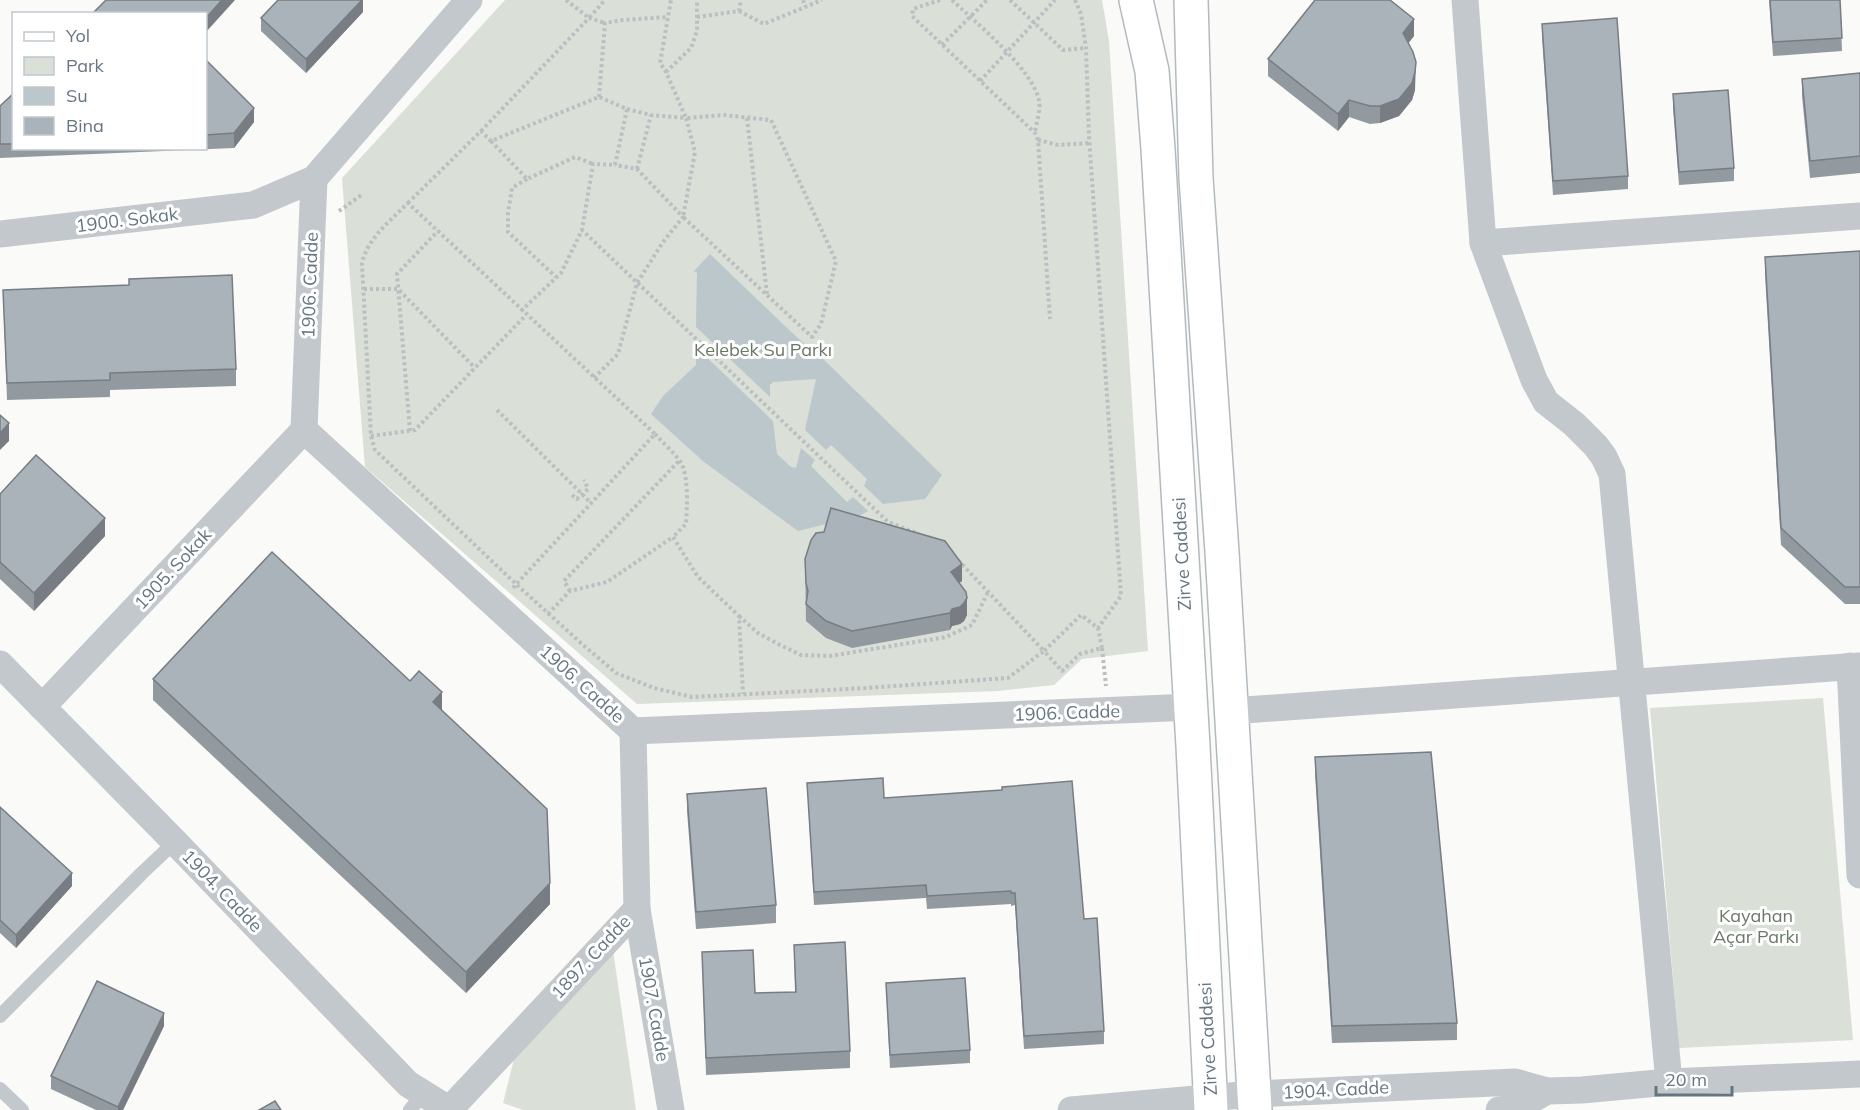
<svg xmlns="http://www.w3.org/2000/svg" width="1860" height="1110" font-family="Mulish,sans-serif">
	<rect width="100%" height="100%" fill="#fafaf8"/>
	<g fill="#dadfd7">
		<path d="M505,0H1102L1109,41L1148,651L1082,659L1054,685L998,691L637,704L365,467L342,178Z"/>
		<path d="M1823,698L1853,1040L1679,1048L1650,708Z"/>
		<path d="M613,950L636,1110H523L503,1103L514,1059Z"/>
	</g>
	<g fill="#bbc7cb">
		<path d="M710,254L787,328L810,349L816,352L942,475L925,499L883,504L864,486L867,479L831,445L826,450L805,430L816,379L773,382L770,385V397L696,327L697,273L694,271Z"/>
		<path d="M696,347L773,421L777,454L791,467L796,468L801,448L815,460L811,466L847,502L853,497L868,511L859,516L798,531L704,462L651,414L663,396L696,365Z"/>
	</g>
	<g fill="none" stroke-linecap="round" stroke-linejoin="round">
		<defs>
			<g id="secondary">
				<path d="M1136,0L1152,71L1158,149L1193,746L1211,1110"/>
				<path d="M1191,0L1196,178L1222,552L1255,1110"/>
			</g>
		</defs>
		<use href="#secondary" stroke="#b3babf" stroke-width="36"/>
		<g stroke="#bbbfc2" stroke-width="4" stroke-dasharray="3 3" stroke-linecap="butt">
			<path d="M566,0L589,18L605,0"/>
			<path d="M803,0L805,6"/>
			<path d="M940,0L913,9L912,16L1035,133L1038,140L1050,319"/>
			<path d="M952,0C975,22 1034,70 1039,101C1041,110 1036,123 1035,133"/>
			<path d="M1010,0L1063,50L1086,48"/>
			<path d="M1075,0L1081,14L1086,48L1089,137L1121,596L1098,628"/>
			<path d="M739,11L764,24L822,0"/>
			<path d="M697,17L739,11L741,0"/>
			<path d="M942,45L987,0"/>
			<path d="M666,72L691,48L697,31V0"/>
			<path d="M980,81L1055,0"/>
			<path d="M599,97L605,23L623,20L668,17"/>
			<path d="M627,109L651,115L686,118L695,152L683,217L812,337L821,324L836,261L771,120L723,115L686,118L666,72L660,63L671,0"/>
			<path d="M747,118L767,294"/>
			<path d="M481,131L589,18L605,23"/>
			<path d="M1038,140L1058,145L1090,143"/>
			<path d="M491,141L527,179L575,157L593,164"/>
			<path d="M637,169L651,115"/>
			<path d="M527,179L512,188L508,213V232L556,277"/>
			<path d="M408,203L481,131L491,141L599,97L627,109L615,165L593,164L582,230"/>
			<path d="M339,211L363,194"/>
			<path d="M364,289H398L475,368"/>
			<path d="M521,311L561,273L582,230L888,522L919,534"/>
			<path d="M594,378L618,354L637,283L663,242L683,217L637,169L615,165"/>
			<path d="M497,410L591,503"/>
			<path d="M410,431L397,274L438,231"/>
			<path d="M655,434C663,443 674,452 681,463C689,476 687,509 686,524L673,537"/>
			<path d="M371,436L415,430L526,315"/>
			<path d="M572,495L577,499L588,489L584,480"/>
			<path d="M513,588L521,579L655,434L408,203C390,221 368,238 362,263L371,436L375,450L516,584L582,644L616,673L654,688L692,697L866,688L1008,678L1044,651L957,559"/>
			<path d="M570,591L564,581L679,461"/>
			<path d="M548,614L570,591L607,582L673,537L698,577L739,616L743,694"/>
			<path d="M739,616L758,633L778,644L801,655L830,656L946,637L972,625L988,592"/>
			<path d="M1102,648L1098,628L1081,615L1044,651L1062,671L1080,654L1102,648L1106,686"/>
		</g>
		<g stroke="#c3c8cc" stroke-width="14">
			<path d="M0,1016L142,873L175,842"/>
			<path d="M0,1089L22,1110"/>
			<path d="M410,1110L423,1094"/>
		</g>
		<g stroke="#c3c8cc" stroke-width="27">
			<path d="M1465,0L1483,243L1860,216"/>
			<path d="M314,179L304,430L633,731L1191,707"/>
			<path d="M0,234L253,205L314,179L469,0"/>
			<path d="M1483,243L1534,380L1546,402L1574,424L1596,446L1604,457L1612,474L1669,1082"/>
			<path d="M0,664L175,842L408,1084L450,1110"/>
			<path d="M1850,666L1860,875"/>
			<path d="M42,707L304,430"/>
			<path d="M1231,711L1860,666"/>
			<path d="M637,909L671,1110"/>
			<path d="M449,1110L637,909L633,731"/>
			<path d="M1071,1110L1253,1094L1321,1091L1515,1082L1547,1091L1582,1090L1669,1082L1860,1074"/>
			<path d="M1499,1110L1517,1108L1547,1091"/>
		</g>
		<use href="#secondary" stroke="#fff" stroke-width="33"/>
	</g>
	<g fill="#929a9f">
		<path d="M363,0V12L306,73L261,31V18Z"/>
		<path d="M1769,0H1840L1842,51L1773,56Z"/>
		<path d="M1542,24L1628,176V189L1553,195L1542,37Z"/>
		<path d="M1414,36L1408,43L1415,90L1412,100L1399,116L1380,123L1370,124L1349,117L1338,131L1268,76V59Z"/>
		<path d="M206,60L254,122L234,148L0,158V106L14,93V148H206Z"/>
		<path d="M1860,73V173L1810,178L1802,96V79Z"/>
		<path d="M1673,94L1734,168V181L1679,185L1673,108Z"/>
		<path d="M1860,251V604H1845L1781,545L1765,274V257Z"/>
		<path d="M3,290L236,369V386L110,390V397L7,400Z"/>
		<path d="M0,494L105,536L34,611L0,579Z"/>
		<path d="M805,559L962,581L959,583L967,615L964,621L960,624L952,626L950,630L852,648L826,638L806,621Z"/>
		<path d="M153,679L442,710L550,904L466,993L153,700Z"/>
		<path d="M1315,757L1457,1023V1040L1332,1043L1315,774Z"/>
		<path d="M807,783L884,798L1084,919L1104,1031V1044L1024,1049L1015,905L1011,906V904L927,909L926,898L814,905Z"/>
		<path d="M687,794L776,905V923L696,929L687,811Z"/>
		<path d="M0,808L72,886L16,948L0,933Z"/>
		<path d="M794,945L850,1051V1068L706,1075L702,952L755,993L795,992Z"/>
		<path d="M886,983L970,1050V1063L890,1068Z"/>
		<path d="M164,1026L123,1110H96L51,1089V1076Z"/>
	</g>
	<g fill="#777d82">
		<path d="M222,0H235L206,32V18Z"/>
		<path d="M362,0H363V12L306,73V59Z"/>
		<path d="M1414,19V36L1403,50V33Z"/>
		<path d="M1416,62L1415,90L1412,100L1399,116L1380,123V106Z"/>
		<path d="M1349,100V117L1338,131V114Z"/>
		<path d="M254,108V122L234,148V133Z"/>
		<path d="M9,423V441L0,450V433Z"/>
		<path d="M105,518V536L34,611V593Z"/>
		<path d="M962,564V581L951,589V572Z"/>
		<path d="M967,598V615L964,621L960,624L952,626L950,630V613L952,609Z"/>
		<path d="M442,692V713L433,702Z"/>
		<path d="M72,873V886L16,948V935Z"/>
		<path d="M550,883V904L466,993V972Z"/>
		<path d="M164,1013V1026L123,1110H118V1107Z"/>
	</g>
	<g fill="#aab3b9" stroke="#777d82" stroke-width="1.5">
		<path d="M106,0H222L206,18V14H92Z"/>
		<path d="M278,0H362L306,59L261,18Z"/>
		<path d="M1315,0H1390L1414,19L1403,33L1413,52L1416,62L1415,72L1412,83L1399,99L1380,106H1370L1349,100L1338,114L1268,59Z"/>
		<path d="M1770,0H1840L1842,38L1773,42Z"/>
		<path d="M1617,18L1628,176L1553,181L1542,24Z"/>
		<path d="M206,60L254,108L234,133L206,135Z"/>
		<path d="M1860,73V156L1810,161L1802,79Z"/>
		<path d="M1728,90L1734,168L1679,172L1673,94Z"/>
		<path d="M14,93V144H0V106Z"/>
		<path d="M1860,251V587H1845L1781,528L1765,257Z"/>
		<path d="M232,275L236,369L110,373V380L7,383L3,290L129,285V279Z"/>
		<path d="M0,415L9,423L0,433Z"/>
		<path d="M36,455L105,518L34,593L0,562V494Z"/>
		<path d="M831,508L945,541L962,564L951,572L966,592L967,598L964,603L960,607L952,609L950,613L852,631L826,621L806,604L808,591L806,583L805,559L811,540L816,533L824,532Z"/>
		<path d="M272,552L410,681L419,671L442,692L433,702L547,809L550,883L466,972L153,679Z"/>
		<path d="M1431,752L1457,1023L1332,1026L1315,757Z"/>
		<path d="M883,778L884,798L1002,790V787L1072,781L1084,919L1097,918L1104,1031L1024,1036L1015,893H1011V891L927,896L926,885L814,892L807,783Z"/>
		<path d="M766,788L776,905L696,912L687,794Z"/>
		<path d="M0,807L72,873L16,935L0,920Z"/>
		<path d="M845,942L850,1051L706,1058L702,952L753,950L755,993L796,992L794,945Z"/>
		<path d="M965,978L970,1050L890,1055L886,983Z"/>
		<path d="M97,981L164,1013L118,1107L51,1076Z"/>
		<path d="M275,1101L281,1110H259Z"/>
	</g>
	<g text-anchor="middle" stroke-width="6" stroke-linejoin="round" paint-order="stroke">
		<g font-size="18" fill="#657683" stroke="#fff">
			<text transform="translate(127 220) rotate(-7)" y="6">1900. Sokak</text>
			<text transform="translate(310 285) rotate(-88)" y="6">1906. Cadde</text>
			<text transform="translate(1182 554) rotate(-93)" y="6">Zirve Caddesi</text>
			<text transform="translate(173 569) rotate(-47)" y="6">1905. Sokak</text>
			<text transform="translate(582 684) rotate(42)" y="6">1906. Cadde</text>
			<text transform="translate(1067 713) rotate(-2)" y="6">1906. Cadde</text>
			<text transform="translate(222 891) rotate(46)" y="6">1904. Cadde</text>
			<text transform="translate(591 957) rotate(-47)" y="6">1897. Cadde</text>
			<text transform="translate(654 1009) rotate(80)" y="6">1907. Cadde</text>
			<text transform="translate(1208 1039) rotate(-93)" y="6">Zirve Caddesi</text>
			<text transform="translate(1336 1090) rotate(-3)" y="6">1904. Cadde</text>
		</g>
		<g font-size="18" fill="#687a64" stroke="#fff">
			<text x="763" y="356">Kelebek Su Parkı</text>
			<text x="1756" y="922">Kayahan<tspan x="1756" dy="21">Açar Parkı</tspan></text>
		</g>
	</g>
	<rect x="12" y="12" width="195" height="138" fill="#ffffff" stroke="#c1c8cd" stroke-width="1.5"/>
	<rect x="24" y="32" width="30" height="9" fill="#ffffff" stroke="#c1c8cd" stroke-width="1.5"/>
	<text x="66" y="42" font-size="18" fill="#657683">Yol</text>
	<rect x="24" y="57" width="30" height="18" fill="#dadfd7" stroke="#c1c8cd" stroke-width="1.5"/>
	<text x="66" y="72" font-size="18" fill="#657683">Park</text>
	<rect x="24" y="87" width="30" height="18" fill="#bbc7cb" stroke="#c1c8cd" stroke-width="1.5"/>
	<text x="66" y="102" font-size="18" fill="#657683">Su</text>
	<rect x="24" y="117" width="30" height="18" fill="#aab3b9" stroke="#c1c8cd" stroke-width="1.5"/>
	<text x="66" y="132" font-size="18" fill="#657683">Bina</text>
	<path d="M1656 1086v9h76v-9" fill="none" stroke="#657683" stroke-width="3"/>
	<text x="1665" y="1086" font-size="18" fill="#657683" stroke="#ffffff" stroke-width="4.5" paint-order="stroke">20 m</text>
</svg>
